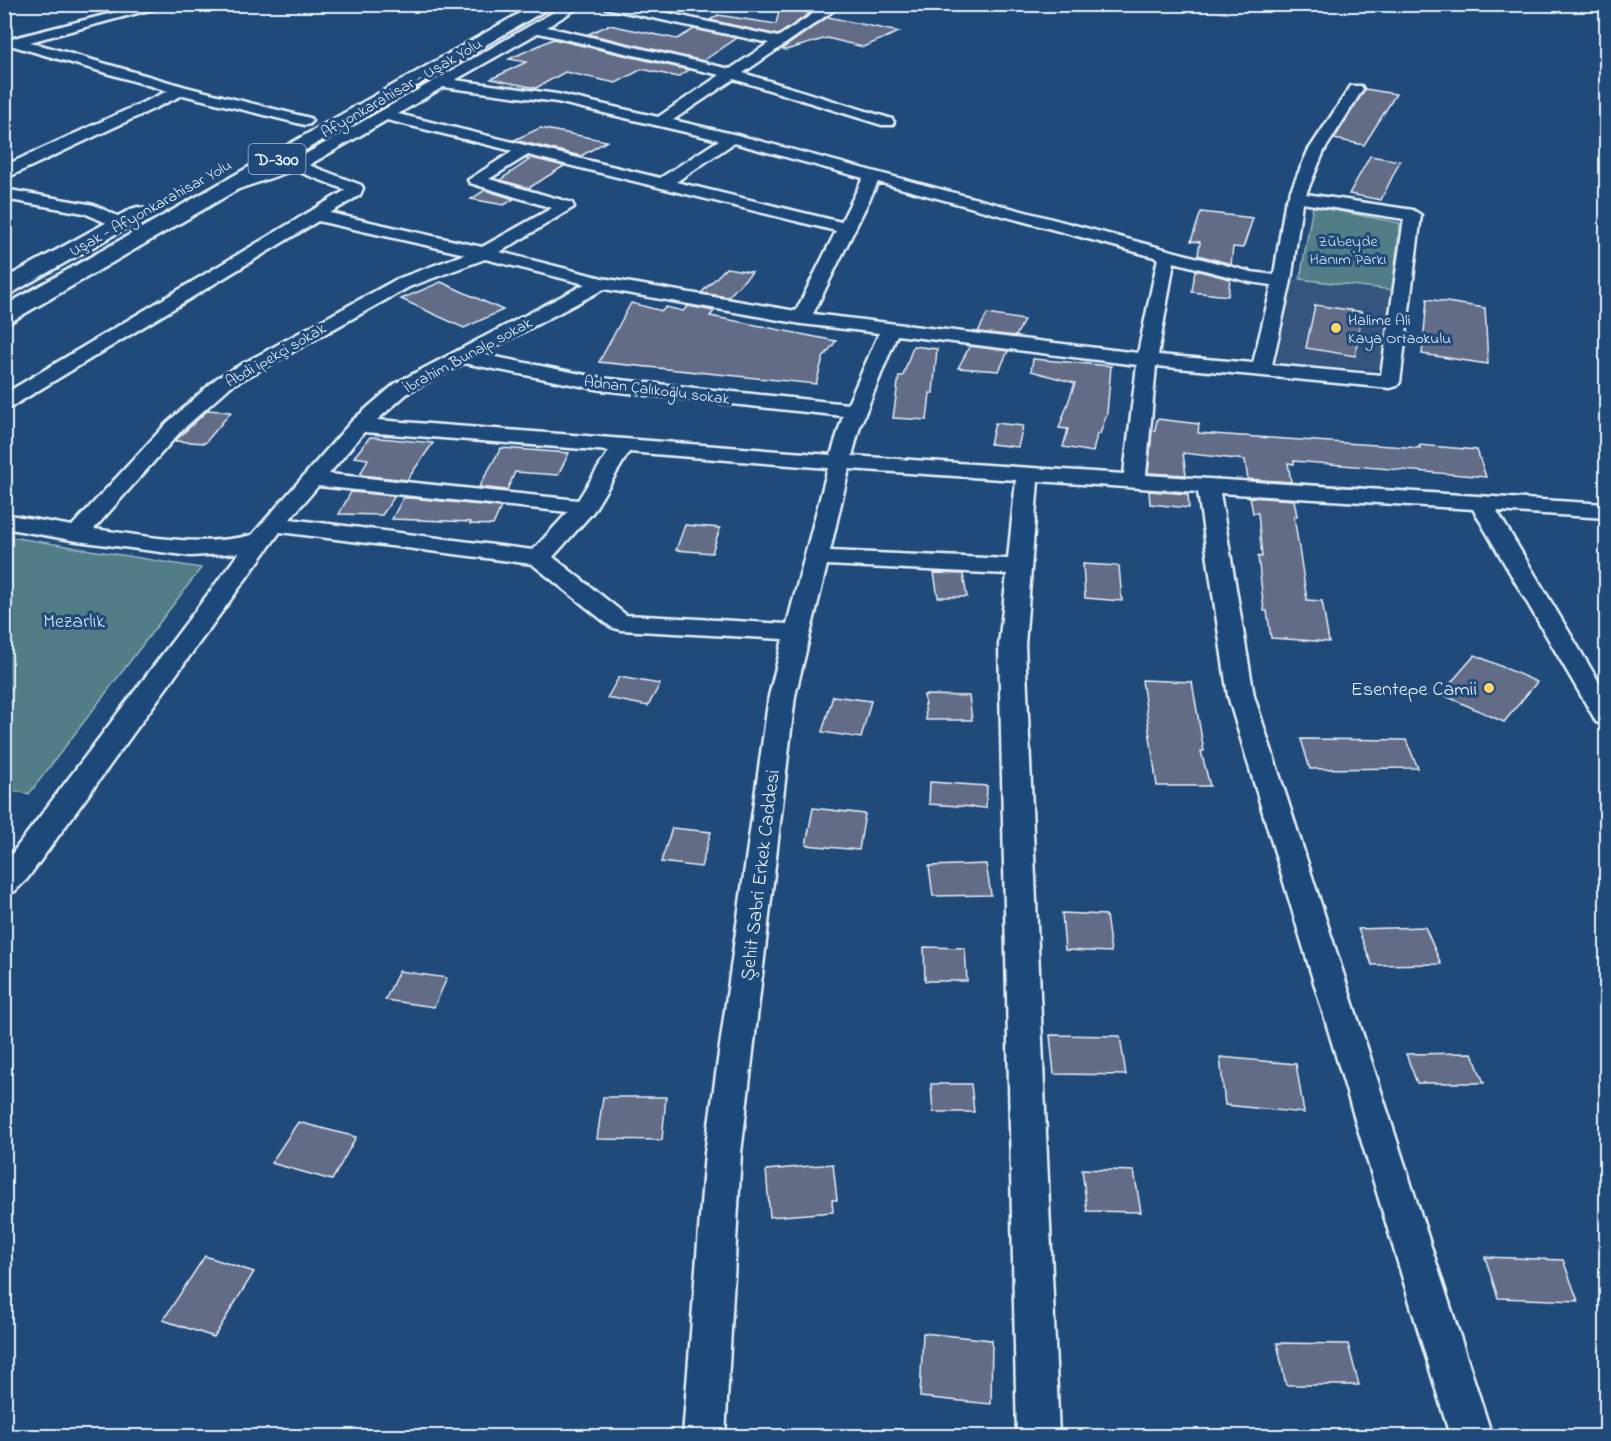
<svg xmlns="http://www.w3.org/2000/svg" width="1611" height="1441" font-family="'Indie Flower',sans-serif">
	<rect width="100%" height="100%" fill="#1f4a7a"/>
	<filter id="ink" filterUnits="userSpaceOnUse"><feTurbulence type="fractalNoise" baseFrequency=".0167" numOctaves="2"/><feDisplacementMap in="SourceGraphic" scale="12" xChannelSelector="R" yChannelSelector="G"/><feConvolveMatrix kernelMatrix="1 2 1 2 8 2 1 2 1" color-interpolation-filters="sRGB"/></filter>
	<g filter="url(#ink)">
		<path fill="#34547e" d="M1291,278L1398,292L1381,370L1276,364Z"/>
		<g fill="#517d86" stroke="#9cb7bf" stroke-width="1.5">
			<path d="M1313,206L1400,223L1392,290L1300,279Z"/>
			<path d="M5,536L201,568L29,794L5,789Z"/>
		</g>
		<g fill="#646c87" stroke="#e8f1f8" stroke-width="1.5">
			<path d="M780,7L810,13L778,35L710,20L718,15L776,24Z"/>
			<path d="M828,17L899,32L863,47L827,38L786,50L782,49Z"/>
			<path d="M609,25L677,39L694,29L737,38L703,61L588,34Z"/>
			<path d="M553,39L689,70L678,77L642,69L616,83L565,72L536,88L491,79L526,62L509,59Z"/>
			<path d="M1365,89L1396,94L1364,145L1334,139Z"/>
			<path d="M540,128L607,141L581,156L514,140Z"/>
			<path d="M1370,156L1400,161L1381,200L1349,194Z"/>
			<path d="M528,157L564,166L529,188L500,180L529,160L526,159Z"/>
			<path d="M485,190L514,199L504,205L471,199Z"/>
			<path d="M1201,212L1253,218L1243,248L1233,247L1231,264L1198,255L1200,242L1191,241Z"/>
			<path d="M726,268L752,272L728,297L701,293Z"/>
			<path d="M1195,270L1230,279L1228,296L1192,292Z"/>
			<path d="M441,282L503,310L464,328L401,299Z"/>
			<path d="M1427,299L1485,308L1488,364L1422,354Z"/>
			<path d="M631,303L662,311L666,307L683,311L688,306L714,311L710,316L836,341L823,358L816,384L599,362Z"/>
			<path d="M1315,305L1362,312L1355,356L1306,348Z"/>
			<path d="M987,314L1024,320L1016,336L978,332Z"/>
			<path d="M913,346L937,349L933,393H930L927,420L893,418L899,376H903Z"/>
			<path d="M970,346L1008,351L999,371L958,368Z"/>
			<path d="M1033,359L1111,366L1107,413L1100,434H1097L1093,452L1063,447L1068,429L1059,428L1075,383L1031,371Z"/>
			<path d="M208,410L231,412L205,443L175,441Z"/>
			<path d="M1157,419L1199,424L1198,433L1420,448L1419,445L1477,450L1486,477L1294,461V464L1288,463L1291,482L1248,479L1245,460L1183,453L1186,475L1148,473L1152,430H1155Z"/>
			<path d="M995,423L1023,426L1018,447L990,444Z"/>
			<path d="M370,437L433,443L407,480L360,475L368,459L354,457Z"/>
			<path d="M501,448L569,453L558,475L515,472L507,490L479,487Z"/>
			<path d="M1149,491L1188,494L1189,508L1150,504Z"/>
			<path d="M351,492L395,496L382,515L339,514Z"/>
			<path d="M1250,497L1294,500L1297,516H1294L1307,600L1322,601L1329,642L1271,638L1267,611H1264L1258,556L1262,557L1258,513H1253Z"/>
			<path d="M403,498H411L501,507L493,525L470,524L471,522L392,519Z"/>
			<path d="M685,525L720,528L712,553L676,550Z"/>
			<path d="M1083,564L1119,566L1122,601L1085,598Z"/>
			<path d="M934,573L963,574L967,597H938Z"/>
			<path d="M1475,655L1537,682L1504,722L1441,694Z"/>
			<path d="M619,677L660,684L648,706L607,698Z"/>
			<path d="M1142,680L1192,682L1204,751H1201L1210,786H1157Z"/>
			<path d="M924,695L969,696L972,720H926Z"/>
			<path d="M833,696L871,701L861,738L822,732Z"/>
			<path d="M1301,739L1406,740L1418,768L1310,769Z"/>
			<path d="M930,782L987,786L986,808L929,804Z"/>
			<path d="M813,808L865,814L859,850L806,845Z"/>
			<path d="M672,828L711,832L701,867L661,862Z"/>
			<path d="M986,864L991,895L933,896L929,866Z"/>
			<path d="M1062,913L1106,915L1111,952L1065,950Z"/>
			<path d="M1425,927L1441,964L1372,965L1358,929Z"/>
			<path d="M924,947L965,948L967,981H925Z"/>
			<path d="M399,971L447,978L434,1007L385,1000Z"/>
			<path d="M1050,1035L1120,1036L1126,1075L1054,1074Z"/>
			<path d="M1472,1053L1484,1083H1417L1406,1054Z"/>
			<path d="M1220,1057L1296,1064L1304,1113L1225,1105Z"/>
			<path d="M931,1084H971L974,1112H933Z"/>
			<path d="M603,1097H666L662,1140L597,1139Z"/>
			<path d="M298,1122L356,1137L332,1180L271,1163Z"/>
			<path d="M833,1164L837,1200H832L833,1212L770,1217L766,1170Z"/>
			<path d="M1082,1169L1134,1171L1141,1212L1087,1211Z"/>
			<path d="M205,1256L254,1272L214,1337L163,1320Z"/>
			<path d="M1485,1257L1563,1260L1578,1301L1498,1298Z"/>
			<path d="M923,1333L992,1340L991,1404L920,1397Z"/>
			<path d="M1277,1343L1348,1344L1359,1385H1286Z"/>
		</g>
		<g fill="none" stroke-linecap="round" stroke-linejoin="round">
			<defs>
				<g id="minor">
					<path d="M148,4H171L30,42L186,87L310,118L312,121L310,124L305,125L183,95L4,179V166L168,91L10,45L8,42L10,39Z"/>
					<path d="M568,4H584L547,27L730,69L769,43L606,8L600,4H626L778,37L828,4H843L743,73L892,119L894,122L892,125H882L734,79L673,120L737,135L1251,272L1274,275L1285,204L1308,151L1351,86H1361L1363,89L1324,151L1306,194L1413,210L1421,215L1400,382L1397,386L1390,388L1156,366L1146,475L1606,504V518L1497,511L1606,694V725L1596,722L1593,716L1473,509L1220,493L1254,696L1492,1436H1450L1228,696L1198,492L1038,481L1025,645L1059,1436H1017L999,645L1007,574L827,565L795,696L741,1153L725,1436H683L705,1153L769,696L783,639L620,630L611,627L532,564L280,532L27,879L15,891L4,894V864L239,553L191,556L77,541L4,528V514L72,526L167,423L217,378L397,279L465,254L318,221L11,407L4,409V394L346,190L294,170L227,193L219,188L221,185L297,159ZM538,33H539L720,75L658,117L557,94L455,80ZM443,87L557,102L719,140L660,178L398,114ZM387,120L513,151L468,180L470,183L552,208L482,247L330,213L360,195L363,188L361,185L309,165ZM734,143L863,178L841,222L676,182ZM528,155L836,231L796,311L602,278L500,252L574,207L572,203L489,179ZM878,182L1158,258L1138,353L813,314ZM1302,203L1404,219L1381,375L1272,365L1291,281ZM485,259L585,284L396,383L352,421L252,535C200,548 146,536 94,529L181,431L231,386L409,287ZM1174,262L1250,282L1272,285L1253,363L1158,355ZM604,289L802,324L879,333L848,404L601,378L481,354ZM897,335L1137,365L1124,474L852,456L860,426ZM464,363L601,390L843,416L831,455L377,420L410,391ZM364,432L609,451L578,500L329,474ZM629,452L828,468L787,624L626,615L553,557L593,512ZM849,469L1016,480L1008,559L830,551ZM318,486L568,512L533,550L290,519Z"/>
					<path d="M4,189L94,205L126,220L128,224L126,228L120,229L84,213L4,199Z"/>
				</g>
				<g id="trunk">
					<path d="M536,4H556L12,321L4,323V306Z"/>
					<path d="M138,207L145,209L148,213L145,217L12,293L4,295V279L131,209Z"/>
				</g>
			</defs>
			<use href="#minor" stroke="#e8f1f8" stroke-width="5"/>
			<use href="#trunk" stroke="#e8f1f8" stroke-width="5"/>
			<use href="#minor" fill="#1f4a7a" fill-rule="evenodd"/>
			<use href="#trunk" fill="#1f4a7a" fill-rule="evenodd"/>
		</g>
	</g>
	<g fill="#ffd166" stroke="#1f4a7a" stroke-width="2">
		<circle cx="1336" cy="328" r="6"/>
		<circle cx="1489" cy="688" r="6"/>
	</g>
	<g text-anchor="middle" stroke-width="6" stroke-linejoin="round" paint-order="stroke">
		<g font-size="16" fill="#e8f1f8" stroke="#1f4a7a">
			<text transform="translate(401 87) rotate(-30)" y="6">Afyonkarahisar - Uşak Yolu</text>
			<text transform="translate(150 207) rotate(-29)" y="6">Uşak - Afyonkarahisar Yolu</text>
			<text transform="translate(275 354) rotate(-30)" y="6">Abdi ipekçi sokak</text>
			<text transform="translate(467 354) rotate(-28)" y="6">İbrahim Bunalp sokak</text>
			<text transform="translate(657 389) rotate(7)" y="6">Adnan Çalıkoğlu sokak</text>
		</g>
		<g font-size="16" fill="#d1e0e7" stroke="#1f4a7a">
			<text x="1348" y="246">Zübeyde<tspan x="1348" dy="18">Hanım Parkı</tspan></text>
		</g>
		<g font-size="16" fill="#e8f1f8" stroke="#1f4a7a" text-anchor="start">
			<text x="1348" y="325">Halime Ali<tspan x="1348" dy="18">Kaya Ortaokulu</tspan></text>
		</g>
		<rect fill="#1f4a7a" stroke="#acbfd2" stroke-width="1.5" x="248.5" y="144" width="57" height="30" rx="4.5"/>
		<g font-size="18" font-weight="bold" fill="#e8f1f8">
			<text x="277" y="165">D-300</text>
		</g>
		<g font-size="20" fill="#d1e0e7" stroke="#1f4a7a">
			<text x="74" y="627">Mezarlık</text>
		</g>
		<g font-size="20" fill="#e8f1f8" stroke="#1f4a7a" text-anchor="end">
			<text x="1477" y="695">Esentepe Camii</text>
		</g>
		<g font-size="20" fill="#e8f1f8" stroke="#1f4a7a">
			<text transform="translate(759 875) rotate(-83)" y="7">Şehit Sabri Erkek Caddesi</text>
		</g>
	</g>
	<rect width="1611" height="1441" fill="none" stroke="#1f4a7a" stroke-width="24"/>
	<rect x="12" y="12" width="1587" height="1417" fill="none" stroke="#e8f1f8" stroke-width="2" filter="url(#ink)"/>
</svg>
